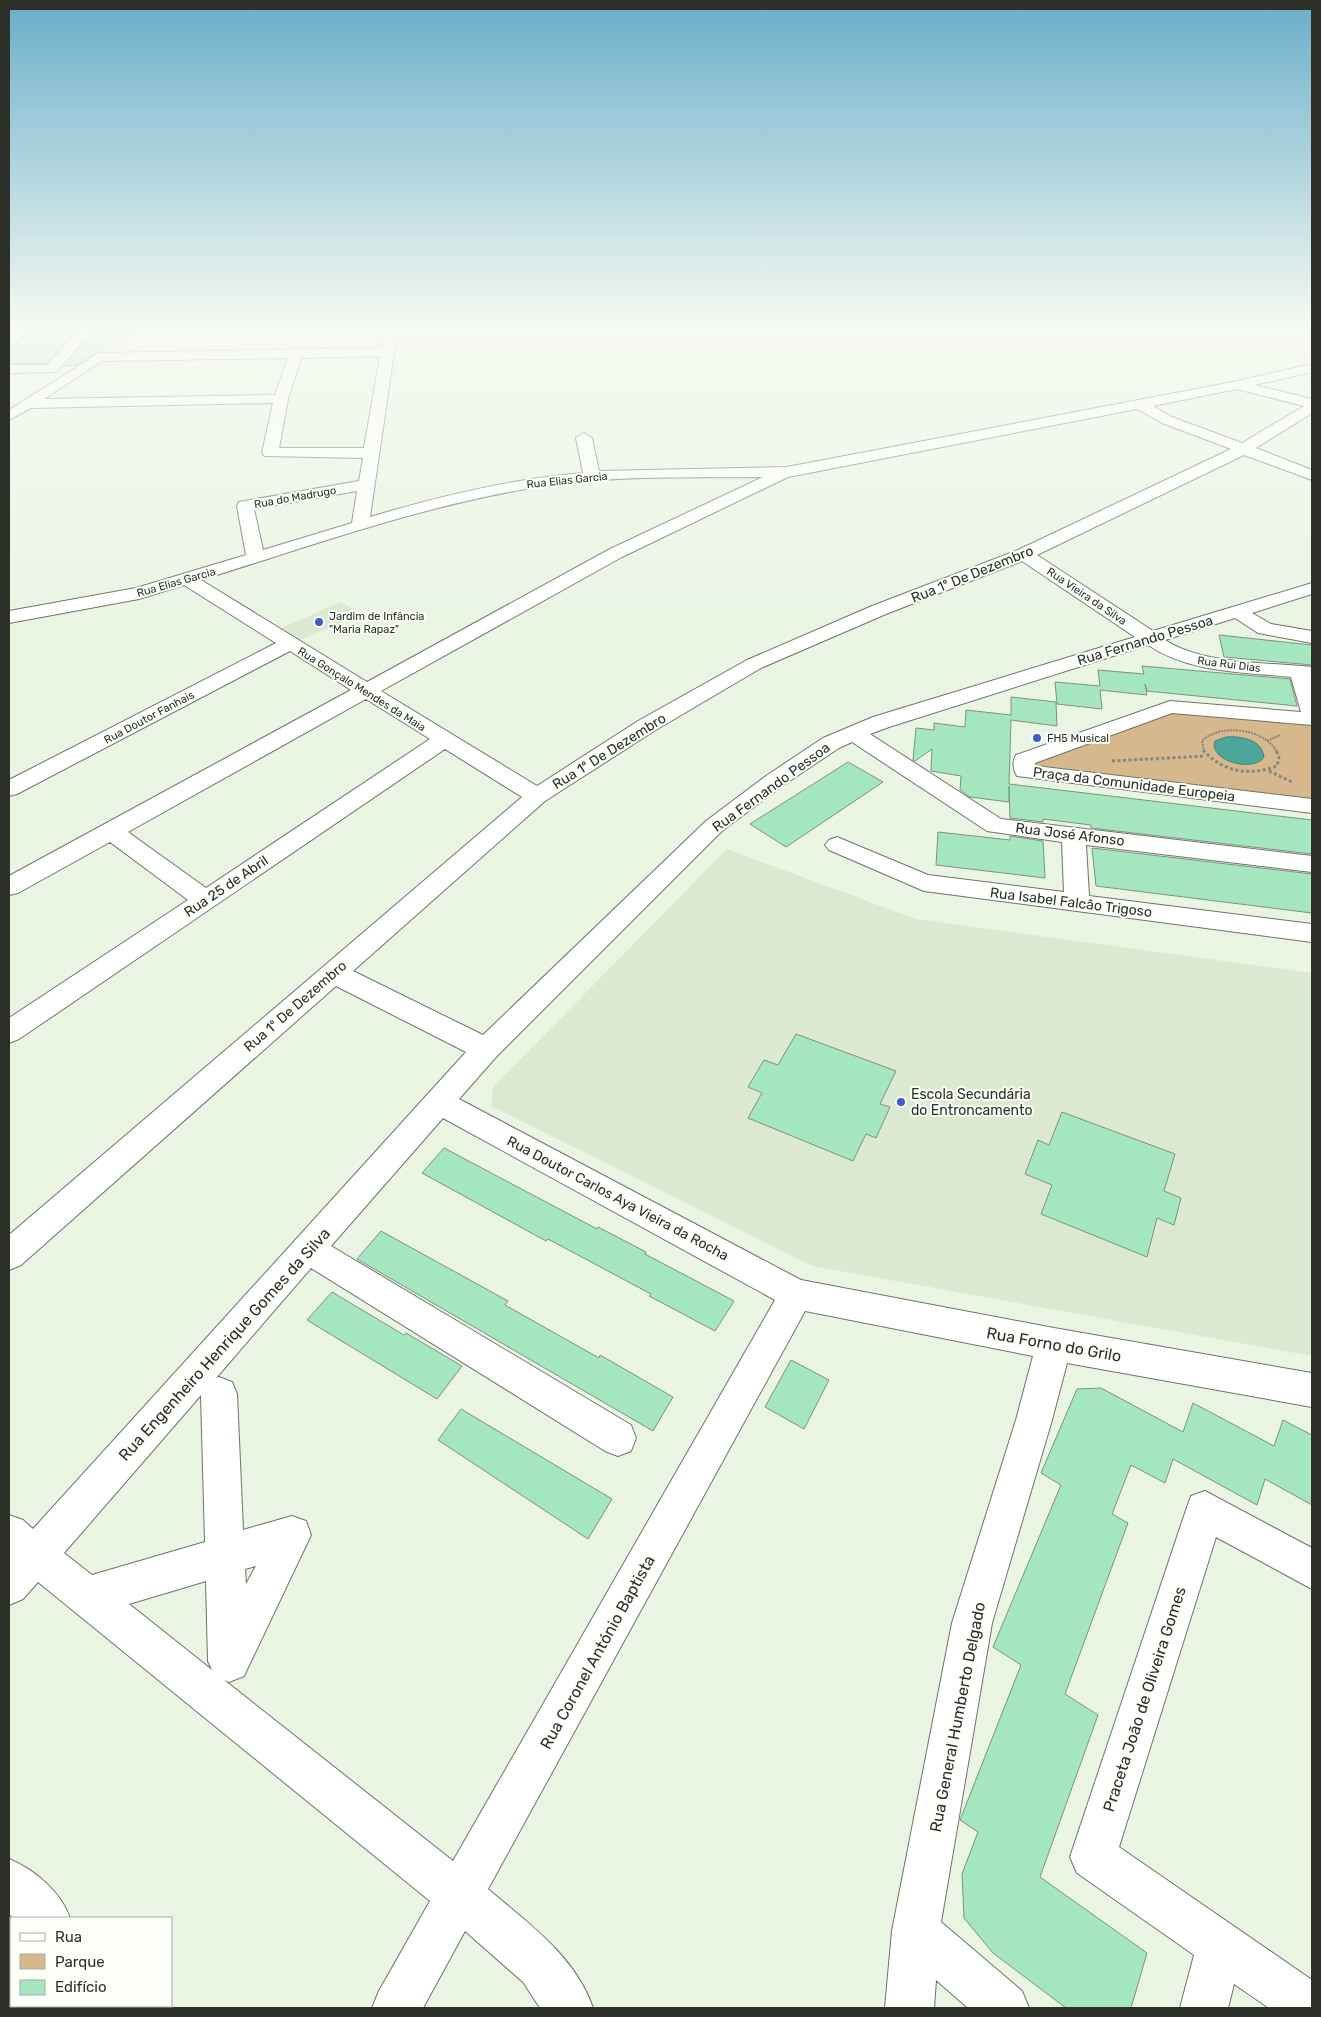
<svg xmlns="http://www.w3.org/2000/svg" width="1321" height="2017" font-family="Rubik,sans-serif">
	<rect width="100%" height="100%" fill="#eaf4e3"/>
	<g fill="#dce9d1">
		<path d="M341,602L361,614L296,642L277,630Z"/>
		<path d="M727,849L916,919L1312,973V1356L812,1266L491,1106L493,1087Z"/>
	</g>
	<path fill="#d7b78c" d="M1172,709L1310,720L1312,729V802L1031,770V760Z"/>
	<path fill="#4ca69b" stroke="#428379" d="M1226,737C1240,736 1262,739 1264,757C1254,773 1208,761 1215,741Z"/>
	<g fill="#a4e7be" stroke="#7f9085">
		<path d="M32,327H81L46,363H9V347L15,345Z"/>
		<path d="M98,327H138L75,366H64Z"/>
		<path d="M1219,635L1312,645V665L1224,657Z"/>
		<path d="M1142,666L1290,679L1297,706L1147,691L1145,684L1147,695L1100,690L1102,709L1057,704L1055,682L1100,686L1098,670L1144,674Z"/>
		<path d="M1011,697L1056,702L1057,726L1011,720L1009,784L1312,820V854L1091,828V825L1043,819V822L1010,818L1009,786V802L970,797L960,790L961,776L931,771L932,749L915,761L913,760L916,728L934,730V723L965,727L966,710L1011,715Z"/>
		<path d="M848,762L883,782L786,847L750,824Z"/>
		<path d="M938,832L1010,840V836L1043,841L1045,878L936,865Z"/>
		<path d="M1092,848L1312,874V913L1096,886Z"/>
		<path d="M796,1034L896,1071L880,1104L890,1107L876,1138L866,1134L853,1161L748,1118L762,1093L748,1087L764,1060L778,1065Z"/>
		<path d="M1062,1112L1175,1154L1164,1191L1181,1198L1174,1225L1157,1218L1147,1257L1041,1214L1052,1185L1025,1174L1038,1140L1049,1145Z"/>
		<path d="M444,1148L597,1229L598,1227L646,1252L645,1254L734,1301L715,1331L649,1296L651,1294L548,1239L546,1241L422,1173Z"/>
		<path d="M381,1231L508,1301L505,1305L599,1358L600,1355L673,1397L653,1431L357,1259Z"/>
		<path d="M332,1292L404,1335L406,1333L462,1366L437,1399L307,1320Z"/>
		<path d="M791,1360L829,1380L804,1429L765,1407Z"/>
		<path d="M1101,1388L1183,1432L1193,1403L1274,1446L1283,1420L1312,1435V1505L1265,1479L1257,1505L1173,1459L1165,1483L1131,1465L1112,1514L1128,1523L1065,1694L1098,1715L1040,1877L1147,1953L1131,2008H1066L993,1953L964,1918L962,1874L978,1832L960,1820L1021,1665L993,1647L1061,1485L1041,1473L1077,1389Z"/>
		<path d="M461,1409L612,1499L588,1539L438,1440Z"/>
	</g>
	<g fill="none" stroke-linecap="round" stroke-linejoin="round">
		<defs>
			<g id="minor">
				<path d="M17,327H30L14,344L9,345V334Z"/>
				<path d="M83,327H96L56,372L9,373V365H47Z"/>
				<path d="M390,329L395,331L1292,329L1312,332V340L1292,337L396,339L370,517C440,496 510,479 583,473L576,438L584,433L592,438L599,471L787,467L1233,382L1312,364V372L1254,385L1312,399V413L1256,448L1312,470V480L1244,455L1037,555L1153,631L1312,583V594L1252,613L1271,624L1312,631V643L1258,633L1235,618L1165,640C1204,665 1268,662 1312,667V725L1172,713L1035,763L1036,766L1312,799V813L1017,776C1013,769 1012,762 1016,755L1170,701L1301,712L1291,677C1243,672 1189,673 1148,645L889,727L870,734L1001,819L1312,856V872L1086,845L1089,896L1312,924V942L924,891L829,850L825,845L829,840L837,837L928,875L1064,892L1062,842L987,831L852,742L839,748L782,786L722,831L496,1057L459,1099L801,1280L1054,1328L1312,1373V1407L1067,1363L1052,1420L992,1623L941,1922L1022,1991L1029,2008H968L936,1980L934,2008H885L892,1931L952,1623L1016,1420L1033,1356L805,1311L488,1889C529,1924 575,1956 593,2008H540L523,1982L465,1931L423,2008H372L379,1991L430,1901L38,1582L23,1599L9,1605V1515L23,1520L33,1529L466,1052L336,986L21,1265L9,1270V1235L522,797L445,749L19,1039L9,1043V1018L188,900L110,842L18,893L9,895V876L351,690L290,651L17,794L9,796V780L276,643L184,585L139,599L9,623V611L136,588L246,555L237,506L239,502L359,481L363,458L265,456L262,453L273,403L31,408L9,420V410L99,353L381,348L384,333ZM380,356L364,448H279L288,399L301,358ZM288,358L275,395L44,399L102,361ZM1237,389L1304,406L1242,443L1172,417L1153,406ZM1137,409L1162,423L1231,449L1018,550L872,606L747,660L638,721L537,786L381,691L622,557L788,477ZM763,477L610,549L367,682L201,580C314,545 427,504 544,486C616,475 691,478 763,477ZM357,491L352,523L263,550L254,509ZM1022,561L1135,637L873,717L823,738L766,776L706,821L483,1035L353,971L545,801L654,731L761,668L886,614ZM366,699L430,739L206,888L128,832ZM443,1118L775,1300L453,1861L224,1680L229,1682L244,1676L311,1535L306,1521L292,1516L243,1530L237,1394L232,1382L219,1377L216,1378L311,1268L605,1451L618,1456L631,1451L636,1438L631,1425L331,1246ZM201,1395L205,1542L92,1575L64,1553ZM256,1566L246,1584L245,1569ZM206,1581L208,1661L212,1670L129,1604Z"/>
				<path d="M1205,1491L1312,1548V1589L1216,1537L1119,1847L1312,1980V2008H1269L1234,1984L1228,2008H1180L1194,1955L1077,1873L1070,1857L1186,1510L1191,1496Z"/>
				<path d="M9,1859C34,1869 61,1892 70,1918H13L9,1914Z"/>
				<path d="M114,2006H165L166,2008H114Z"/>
			</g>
		</defs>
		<use href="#minor" stroke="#6d7566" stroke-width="2"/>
		<g stroke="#838a7f" stroke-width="2" stroke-dasharray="2 1" stroke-linecap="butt">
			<path d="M1267,741L1280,735"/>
			<path d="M1204,752L1202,741C1220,723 1264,728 1277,752"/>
		</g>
		<g stroke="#838a7f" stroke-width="3" stroke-dasharray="3 2.5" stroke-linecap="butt">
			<path d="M1203,750C1224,773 1250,776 1277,766L1279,757L1276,750"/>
			<path d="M1112,761L1205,756"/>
			<path d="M1269,771L1292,782"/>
		</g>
		<use href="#minor" fill="#fff" fill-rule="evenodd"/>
	</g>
	<linearGradient id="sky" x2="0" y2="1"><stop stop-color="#69aec9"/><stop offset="0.54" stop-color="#f6faf2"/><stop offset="1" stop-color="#f6faf2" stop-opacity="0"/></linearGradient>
	<rect width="1321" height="609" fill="url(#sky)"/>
	<g fill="#3b5cce" stroke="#fbfff8" stroke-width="2">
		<circle cx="319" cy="622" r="5"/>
		<circle cx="1037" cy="738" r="5"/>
		<circle cx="901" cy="1102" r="5"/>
	</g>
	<g text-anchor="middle" stroke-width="4" stroke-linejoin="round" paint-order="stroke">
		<g font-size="11" fill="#2c3029" stroke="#fbfff8">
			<text transform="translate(567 480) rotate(-6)" y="4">Rua Elias Garcia</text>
			<text transform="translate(295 497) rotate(-10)" y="4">Rua do Madrugo</text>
			<text transform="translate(176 582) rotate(-16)" y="4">Rua Elias Garcia</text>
			<text transform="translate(1087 596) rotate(34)" y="4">Rua Vieira da Silva</text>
			<text transform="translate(1229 664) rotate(7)" y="4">Rua Rui Dias</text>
			<text transform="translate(362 689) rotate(32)" y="4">Rua Gonçalo Mendes da Maia</text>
			<text transform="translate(149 717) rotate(-28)" y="4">Rua Doutor Fanhais</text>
		</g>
		<g font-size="11" fill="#2c3029" stroke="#fbfff8" text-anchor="start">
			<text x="329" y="620">Jardim de Infância<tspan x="329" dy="13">"Maria Rapaz"</tspan></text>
			<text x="1047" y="742">FH5 Musical</text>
		</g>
		<g font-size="14" fill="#2c3029" stroke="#fbfff8">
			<text transform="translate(972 574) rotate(-22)" y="5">Rua 1º De Dezembro</text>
			<text transform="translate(1145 640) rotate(-17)" y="5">Rua Fernando Pessoa</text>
			<text transform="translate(609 751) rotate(-32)" y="5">Rua 1º De Dezembro</text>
			<text transform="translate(1134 784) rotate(7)" y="5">Praça da Comunidade Europeia</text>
			<text transform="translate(771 787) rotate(-36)" y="5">Rua Fernando Pessoa</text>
			<text transform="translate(1070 834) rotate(7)" y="5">Rua José Afonso</text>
			<text transform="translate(226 886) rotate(-34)" y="5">Rua 25 de Abril</text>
			<text transform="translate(1071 902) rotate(7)" y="5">Rua Isabel Falcão Trigoso</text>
			<text transform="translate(295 1006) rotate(-41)" y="5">Rua 1º De Dezembro</text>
			<text transform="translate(618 1198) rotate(28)" y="5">Rua Doutor Carlos Aya Vieira da Rocha</text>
		</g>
		<g font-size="14" fill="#2c3029" stroke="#fbfff8" text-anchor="start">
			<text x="911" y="1099">Escola Secundária<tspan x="911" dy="16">do Entroncamento</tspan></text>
		</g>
		<g font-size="16" fill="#2c3029" stroke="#fbfff8">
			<text transform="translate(224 1344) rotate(-48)" y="6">Rua Engenheiro Henrique Gomes da Silva</text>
			<text transform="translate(1054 1344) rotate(10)" y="6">Rua Forno do Grilo</text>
			<text transform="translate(597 1652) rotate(-61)" y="6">Rua Coronel António Baptista</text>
			<text transform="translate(1144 1699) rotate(-72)" y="6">Praceta João de Oliveira Gomes</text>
			<text transform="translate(957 1717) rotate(-79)" y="6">Rua General Humberto Delgado</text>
		</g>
	</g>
	<rect width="1321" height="2017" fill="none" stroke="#2c3029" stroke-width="20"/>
	<rect x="10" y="1917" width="162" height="90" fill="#fbfff8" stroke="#a8aca5"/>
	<rect x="20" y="1933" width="25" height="8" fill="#ffffff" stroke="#a8aca5"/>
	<text x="55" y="1942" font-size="15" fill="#2c3029">Rua</text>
	<rect x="20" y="1954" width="25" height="15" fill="#d7b78c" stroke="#a8aca5"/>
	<text x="55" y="1967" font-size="15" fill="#2c3029">Parque</text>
	<rect x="20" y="1980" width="25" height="15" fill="#a4e7be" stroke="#a8aca5"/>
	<text x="55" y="1992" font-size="15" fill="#2c3029">Edifício</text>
</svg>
